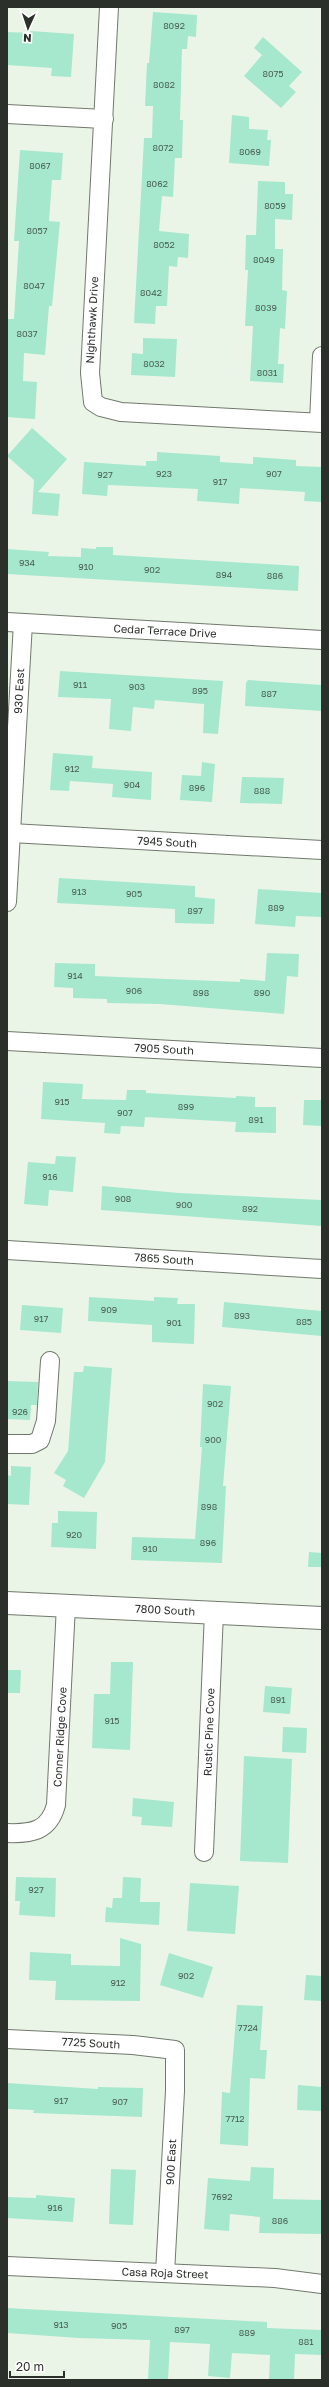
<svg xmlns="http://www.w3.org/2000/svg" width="329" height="2387" font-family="'Golos Text',sans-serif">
	<rect width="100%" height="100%" fill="#ebf5e7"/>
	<g fill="#a5e8cd">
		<path d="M153,12L197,15L196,37L188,36L187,49H182L180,120H183L182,158H175L173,197L162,196L159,231L189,234L188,258L178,257L177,267L169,266L167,306H156L155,324L134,323L144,138H152L153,106H145L147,63H149Z"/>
		<path d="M30,31L74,34L71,77L51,76L52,68L7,65V32L30,33Z"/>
		<path d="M263,37L302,72L289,86L296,92L281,108L244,76L262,55L254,48Z"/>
		<path d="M232,115L249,117V129L268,130L267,140H271L269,166L229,163Z"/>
		<path d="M20,150L63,153L61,180H52L49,221L60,222L52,306H49L45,355L24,353L23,381L37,382L35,419L7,417V339L8,319H14L19,241H14Z"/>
		<path d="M258,181L285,182V194H293L292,220L275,219V249H283L282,290L287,291L285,329L280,328L278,364H284L283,383L250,381L253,326H245L248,270H245L246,235H256Z"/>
		<path d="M143,338L177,339L175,377L131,375L132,353L143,354Z"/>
		<path d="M32,428L67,459L38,492L60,494L58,516L32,514L34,480L7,456Z"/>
		<path d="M157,452L220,456V462L253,464V457L296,460V466L322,467V502L304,501L305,492L240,488L239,504L197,501L198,489L108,485L107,496L82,494L84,462L146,466V461H157Z"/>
		<path d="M96,547H113V555L299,566L298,591L7,574V549L49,552L48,556L81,557V548L96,549Z"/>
		<path d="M60,671L223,681L218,734L203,733L204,704L155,700L154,709L133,707L131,731L109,729L111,699L58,697Z"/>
		<path d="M248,680L322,685V711L245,706L246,683Z"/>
		<path d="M53,753L93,756L92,768L152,772L151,800L112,797L113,784L70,781L69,791L50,790Z"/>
		<path d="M202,762L215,764L212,802L180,800L182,775L201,776Z"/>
		<path d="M242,777L284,778L282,804L240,803Z"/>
		<path d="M59,878L195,886V897L215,899L214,924L175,923V909L57,903Z"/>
		<path d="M258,889L322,893V917L296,916L295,927L255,924Z"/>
		<path d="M267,953L299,954L298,977L287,976L284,1014L160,1004L107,1003V999L73,998V988L54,987L55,963L95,964V976L240,982V979L265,981Z"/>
		<path d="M43,1082L83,1084L82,1099L126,1100L127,1090H146V1093L236,1098V1096L255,1097V1107H276V1133L235,1132L236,1122L145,1117L144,1127L121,1126L120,1134L104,1133L105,1123L41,1119Z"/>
		<path d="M304,1100H322V1126L303,1125Z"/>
		<path d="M56,1156L76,1157L73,1192L49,1190L48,1206L24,1204L28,1162L55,1164Z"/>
		<path d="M102,1186L179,1193L322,1200V1226L101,1210Z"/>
		<path d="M89,1297L154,1301V1297L178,1298L177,1304H195L194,1344L152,1342V1325L88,1321Z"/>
		<path d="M224,1302L322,1311V1336L222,1327Z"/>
		<path d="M22,1305L63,1308L61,1333L20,1330Z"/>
		<path d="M84,1366L112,1368L105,1462L84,1498L63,1486L66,1480L54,1473L68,1451L74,1372H83Z"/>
		<path d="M7,1381L38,1382L37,1405H31L30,1420L7,1419Z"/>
		<path d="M203,1384L231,1386L223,1486H226L222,1563L131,1560L132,1537L195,1539L202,1447H200Z"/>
		<path d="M11,1466L31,1467L29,1505L7,1504V1475L11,1476Z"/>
		<path d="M58,1511L97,1512L96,1549L51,1547L52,1523H58Z"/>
		<path d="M309,1552L322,1553V1567H308Z"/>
		<path d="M111,1662H133L130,1750L92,1748L94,1694H110Z"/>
		<path d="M7,1670H21L20,1693H7Z"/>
		<path d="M265,1686L292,1688L290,1714L263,1712Z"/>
		<path d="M283,1727L307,1728L306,1753L282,1752Z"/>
		<path d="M244,1756L292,1759L288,1863L240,1861Z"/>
		<path d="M133,1798L174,1802L172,1827L141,1825L142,1817L132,1816Z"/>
		<path d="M16,1877L56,1878L55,1917L19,1915L20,1901H15Z"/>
		<path d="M123,1877L141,1878L140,1902H160L159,1925L105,1922L106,1907L112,1908L113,1898H122Z"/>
		<path d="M190,1883L239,1886L235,1934L187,1931Z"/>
		<path d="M120,1938L141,1944L140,2001L55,2000L56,1981L29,1980L30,1952L71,1954V1965L120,1966Z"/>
		<path d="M169,1953L213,1967L203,1998L160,1985Z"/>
		<path d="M306,1975L322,1976V2001L304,2000Z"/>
		<path d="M237,2005L263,2006L260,2050H267L265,2079L250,2078L248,2146L220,2144L222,2092L230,2093Z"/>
		<path d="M7,2083L98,2089V2087L143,2088L142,2117L33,2113L34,2110L7,2109Z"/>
		<path d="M298,2085L322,2087V2111L297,2110Z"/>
		<path d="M251,2167L274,2168L273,2199L322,2200V2234L259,2233L260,2217L230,2214L229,2231L204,2229L208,2178L250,2181Z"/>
		<path d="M111,2169L136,2170L133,2225L109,2224Z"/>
		<path d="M36,2195L75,2198L73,2222L7,2218V2197L36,2198Z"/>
		<path d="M7,2308L267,2322V2328L322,2330V2355L295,2354L294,2380H269L270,2355L232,2353L230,2378L208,2376L210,2344L170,2342L168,2380H148L150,2340L79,2338L7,2333Z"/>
	</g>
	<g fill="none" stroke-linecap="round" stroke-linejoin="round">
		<defs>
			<g id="street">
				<path d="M109,7L90,373L93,402L101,407L121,412L322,423"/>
				<path d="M7,114L104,119"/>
				<path d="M319,422L322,356"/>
				<path d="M7,622L322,640"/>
				<path d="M11,833L322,850"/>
				<path d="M7,902L23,623"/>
				<path d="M7,1041L322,1058"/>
				<path d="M7,1250L322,1269"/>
				<path d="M7,1444H32L40,1440L46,1421L50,1361"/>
				<path d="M7,1833C32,1834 49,1831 56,1805L66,1605"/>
				<path d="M204,1852L214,1612"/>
				<path d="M7,2039L133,2045L175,2050V2091L165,2273"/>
				<path d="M7,2266L275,2278L322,2284"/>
			</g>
			<path id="secondary" d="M7,1603L322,1618"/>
		</defs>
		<use href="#street" stroke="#70796c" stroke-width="20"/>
		<use href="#secondary" stroke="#70796c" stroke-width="24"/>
		<use href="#street" stroke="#fff" stroke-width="18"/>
		<use href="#secondary" stroke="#fff" stroke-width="22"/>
	</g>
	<g text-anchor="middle" stroke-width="4" stroke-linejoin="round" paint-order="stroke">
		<g font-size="9" fill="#4a5e54">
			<text x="174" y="29">8092</text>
			<text x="273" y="77">8075</text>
			<text x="164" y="88">8082</text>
			<text x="163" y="151">8072</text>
			<text x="250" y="155">8069</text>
			<text x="40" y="169">8067</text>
			<text x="157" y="187">8062</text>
			<text x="275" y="209">8059</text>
			<text x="37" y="234">8057</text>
			<text x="164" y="248">8052</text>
			<text x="264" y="263">8049</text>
			<text x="34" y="289">8047</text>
			<text x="151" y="296">8042</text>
			<text x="266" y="311">8039</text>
			<text x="27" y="337">8037</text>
			<text x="154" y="367">8032</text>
			<text x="267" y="376">8031</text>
			<text x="164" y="477">923</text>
			<text x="274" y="477">907</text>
			<text x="105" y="478">927</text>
			<text x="220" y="485">917</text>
			<text x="27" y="566">934</text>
			<text x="86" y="570">910</text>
			<text x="152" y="573">902</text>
			<text x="224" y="578">894</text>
			<text x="275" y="579">886</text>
			<text x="80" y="688">911</text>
			<text x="137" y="690">903</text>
			<text x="200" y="694">895</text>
			<text x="269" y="697">887</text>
			<text x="72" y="772">912</text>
			<text x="132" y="788">904</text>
			<text x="197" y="791">896</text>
			<text x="262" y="794">888</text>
			<text x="79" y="895">913</text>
			<text x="134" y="897">905</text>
			<text x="276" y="911">889</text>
			<text x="195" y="914">897</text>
			<text x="75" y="979">914</text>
			<text x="134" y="994">906</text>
			<text x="201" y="996">898</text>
			<text x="262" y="996">890</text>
			<text x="62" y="1105">915</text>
			<text x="186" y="1110">899</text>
			<text x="125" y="1116">907</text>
			<text x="256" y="1123">891</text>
			<text x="50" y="1180">916</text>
			<text x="123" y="1202">908</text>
			<text x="184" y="1208">900</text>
			<text x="250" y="1212">892</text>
			<text x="109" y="1313">909</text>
			<text x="242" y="1319">893</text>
			<text x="41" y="1322">917</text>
			<text x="304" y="1325">885</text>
			<text x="174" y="1326">901</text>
			<text x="215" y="1407">902</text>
			<text x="20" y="1415">926</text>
			<text x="213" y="1443">900</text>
			<text x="209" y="1510">898</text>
			<text x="74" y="1538">920</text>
			<text x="208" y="1546">896</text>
			<text x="150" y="1552">910</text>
			<text x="278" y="1703">891</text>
			<text x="112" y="1724">915</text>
			<text x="36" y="1893">927</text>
			<text x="186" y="1979">902</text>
			<text x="118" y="1986">912</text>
			<text x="248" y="2031">7724</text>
			<text x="61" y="2104">917</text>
			<text x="120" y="2105">907</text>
			<text x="235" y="2122">7712</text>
			<text x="222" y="2200">7692</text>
			<text x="55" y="2211">916</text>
			<text x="280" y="2224">886</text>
			<text x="61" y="2328">913</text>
			<text x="119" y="2329">905</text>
			<text x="182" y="2333">897</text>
			<text x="247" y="2336">889</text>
			<text x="306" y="2345">881</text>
		</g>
		<g font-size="11" fill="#2c302b" stroke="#fff">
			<text transform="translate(92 320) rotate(-87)" y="4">Nighthawk Drive</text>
			<text transform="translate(165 631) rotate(3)" y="4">Cedar Terrace Drive</text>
			<text transform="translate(19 691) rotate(-87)" y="4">930 East</text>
			<text transform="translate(167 842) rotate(3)" y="4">7945 South</text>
			<text transform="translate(164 1049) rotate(3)" y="4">7905 South</text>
			<text transform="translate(164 1259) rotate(4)" y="4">7865 South</text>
			<text transform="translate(165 1610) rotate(3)" y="4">7800 South</text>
			<text transform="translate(209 1732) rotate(-88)" y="4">Rustic Pine Cove</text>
			<text transform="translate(60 1737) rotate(-87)" y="4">Conner Ridge Cove</text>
			<text transform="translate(91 2043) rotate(3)" y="4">7725 South</text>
			<text transform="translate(171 2162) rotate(-87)" y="4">900 East</text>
			<text transform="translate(165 2273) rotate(2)" y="4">Casa Roja Street</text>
		</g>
	</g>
	<rect width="329" height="2387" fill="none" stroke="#2c302b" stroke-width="16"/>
	<g transform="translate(28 28) rotate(183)" stroke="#ffffff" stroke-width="3" paint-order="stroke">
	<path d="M0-3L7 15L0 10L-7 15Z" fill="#2c302b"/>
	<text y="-6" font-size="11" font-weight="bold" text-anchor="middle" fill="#2c302b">N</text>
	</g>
	<path d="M10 2371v6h54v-6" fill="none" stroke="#2c302b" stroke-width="2"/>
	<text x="16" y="2371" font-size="12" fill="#2c302b" stroke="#ffffff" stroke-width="3" paint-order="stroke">20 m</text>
</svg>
